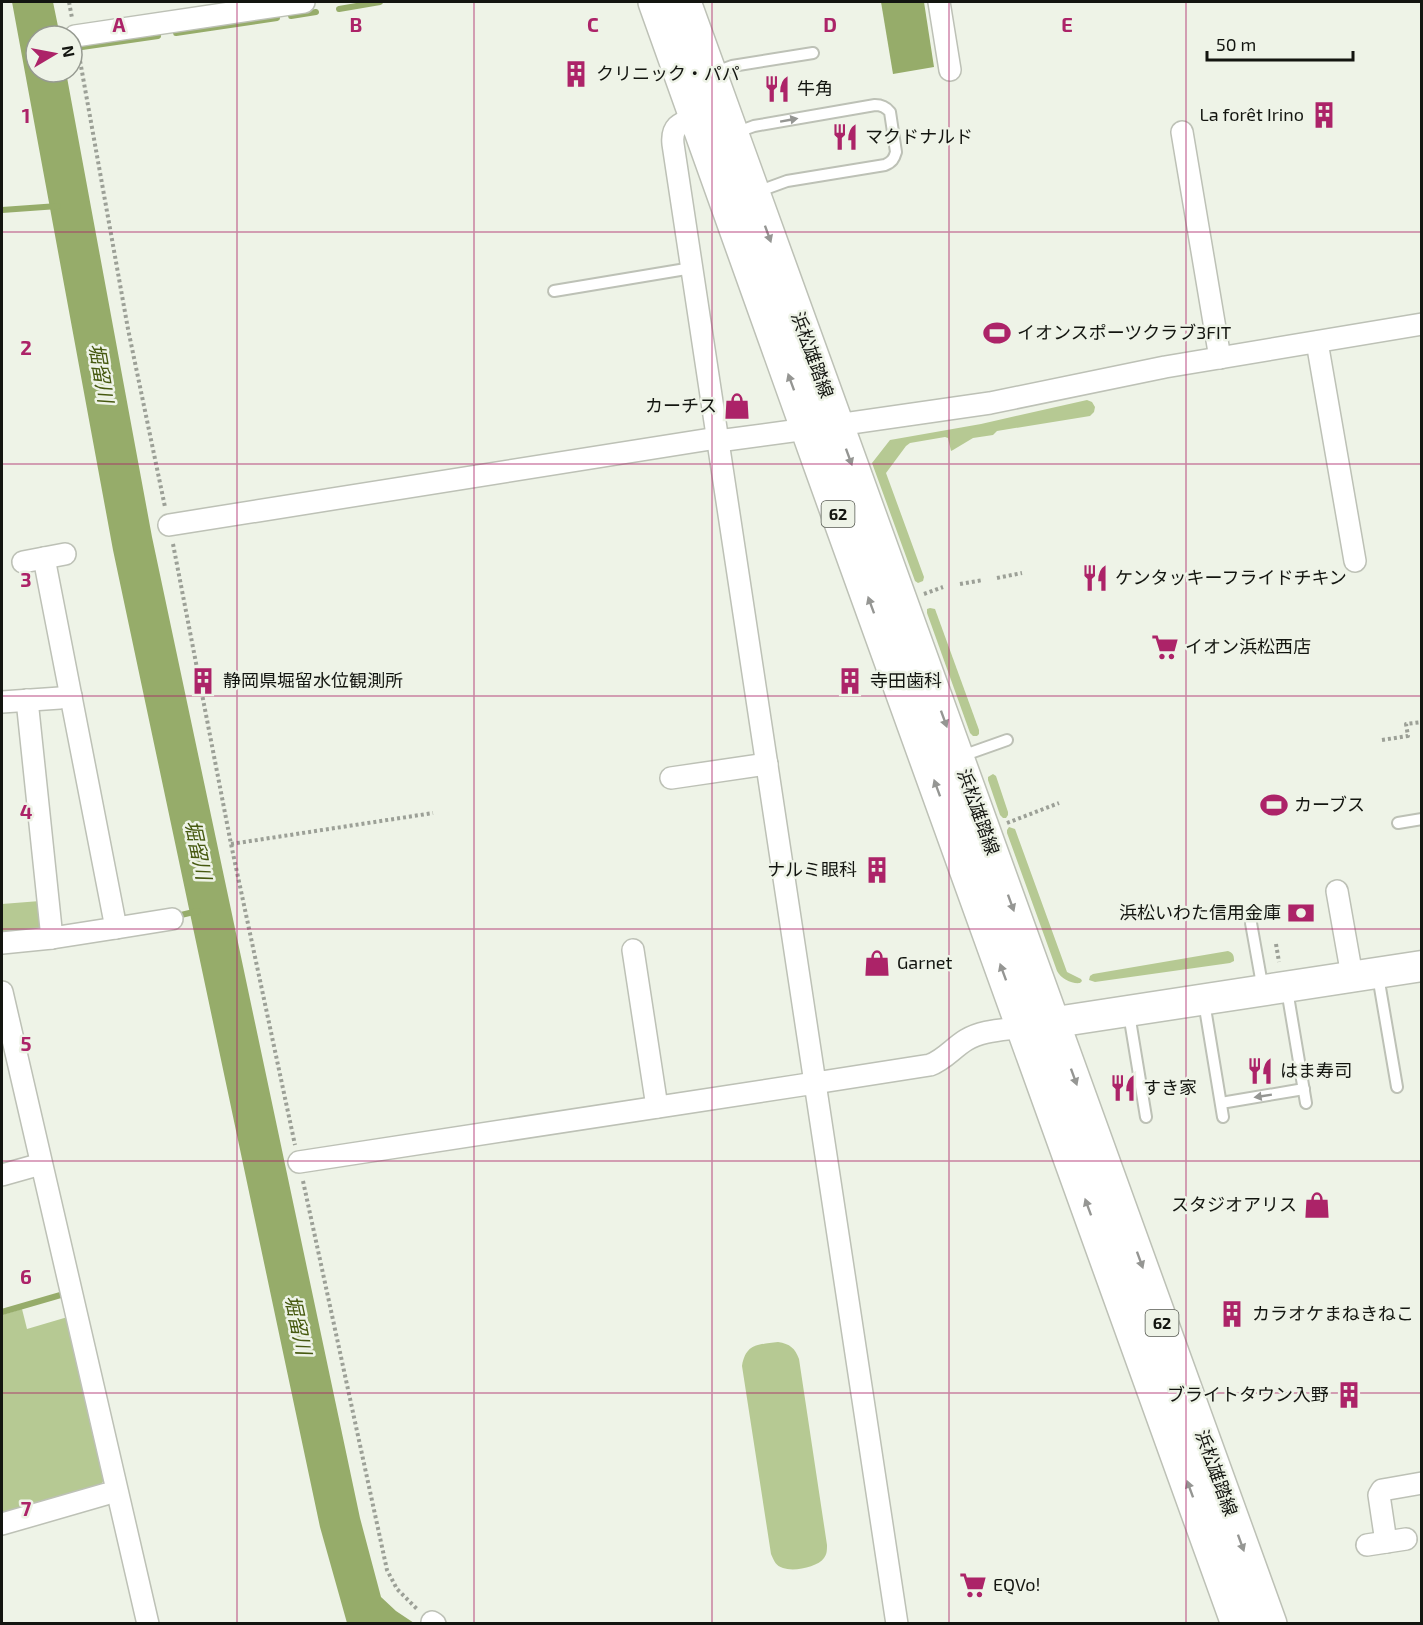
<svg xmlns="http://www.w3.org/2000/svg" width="1423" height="1625" font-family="'Exo 2','Noto Sans JP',sans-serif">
	<rect width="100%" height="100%" fill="#eef3e7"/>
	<g fill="#b6c993">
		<path d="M1087,400L1092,402L1095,407L1094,412L1090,416L997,431L993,435L973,438L953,450L951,451L948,438L945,437L910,443L906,446L886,473L924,577L923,581L918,583L915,581L872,463L890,440L981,424Z"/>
		<path d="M930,608L935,609L979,730V734L977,736H973L970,733L927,613V609Z"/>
		<path d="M993,774L996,776L1008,812V815L1006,818H1003L1000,815L988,780V777Z"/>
		<path d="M1009,827L1015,829L1067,972L1081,979L1082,981L1080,983C1072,984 1061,979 1057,971L1007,833V830Z"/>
		<path d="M40,901L42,926L39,931L2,934V904Z"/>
		<path d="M1228,951C1233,953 1234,955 1234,961L1230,963L1095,982L1089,980L1090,976L1093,974Z"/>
		<path d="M22,1309L27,1329L71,1316L107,1474L101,1485L2,1513V1315Z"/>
		<path d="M778,1342C790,1344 795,1348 799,1359L827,1545C827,1550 827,1554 824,1558C818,1567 794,1572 783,1568C776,1566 774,1561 771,1554L742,1366C746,1343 758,1345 778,1342Z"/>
	</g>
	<g fill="#96ac6a">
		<path d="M12,2H53L60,36H36V72H66L152,537L360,1518L381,1597L396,1611L414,1623H347L320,1527L113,550Z"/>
		<path d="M881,2H924L934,67L893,74Z"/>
	</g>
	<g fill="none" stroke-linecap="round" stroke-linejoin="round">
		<g stroke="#96ac6a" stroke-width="6">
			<path d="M339,9L380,2"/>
			<path d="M291,16L316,12"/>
			<path d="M176,33L277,18"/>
			<path d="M82,47L158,36"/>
			<path d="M2,210L58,206"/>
			<path d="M181,915L198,911"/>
			<path d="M2,1312L64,1294V1291"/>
		</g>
		<defs>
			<g id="lane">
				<path d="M713,73L732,66L813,53"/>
				<path d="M735,133L754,126L875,105C882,105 886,107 890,112L896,152C894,159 892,162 885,165L787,181L757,192"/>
				<path d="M554,291L692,268"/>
				<path d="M959,757L1007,740"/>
				<path d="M1398,823L1422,819"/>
				<path d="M1251,923L1263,990"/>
				<path d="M1378,976L1397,1087"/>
				<path d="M1287,990L1306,1103"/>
				<path d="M1204,1002L1223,1117"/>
				<path d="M1129,1014L1146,1117"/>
				<path d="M1221,1103L1304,1089"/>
			</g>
			<g id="street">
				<path d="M939,2L950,70"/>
				<path d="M75,36L304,2"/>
				<path d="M697,117C681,123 671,125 673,144L815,1083L930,1065C944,1060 953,1048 966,1040C982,1030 1004,1030 1023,1027"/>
				<path d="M1182,132L1220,358"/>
				<path d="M1317,342L1355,561"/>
				<path d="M837,425L990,403L1165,367L1422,324"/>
				<path d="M718,441L807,429"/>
				<path d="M169,525L717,438"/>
				<path d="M23,562L65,554"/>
				<path d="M27,700L52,938"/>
				<path d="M2,702L60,698L71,696"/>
				<path d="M671,778L767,764"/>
				<path d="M1337,891L1352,976"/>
				<path d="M116,928L172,919"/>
				<path d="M2,943L52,938L116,928L44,558"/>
				<path d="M633,950L657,1107"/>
				<path d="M2,992L148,1624"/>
				<path d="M299,1162L815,1083L897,1624"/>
				<path d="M2,1175L41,1164"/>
				<path d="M2,1524L106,1494"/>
				<path d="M1386,1542L1379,1495L1382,1490L1388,1489L1422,1483"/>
				<path d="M1367,1545L1406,1539"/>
				<path d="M432,1622L435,1624"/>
			</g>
			<path id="secondary" d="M1030,1026L1422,966"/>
			<g id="primary">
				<path d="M655,2L820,464L1238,1624"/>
				<path d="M684,2L1270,1624"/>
			</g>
		</defs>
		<use href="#lane" stroke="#bdc1b6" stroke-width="14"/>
		<use href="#street" stroke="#bdc1b6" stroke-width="24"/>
		<use href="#secondary" stroke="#bdc1b6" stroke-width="33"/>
		<use href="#primary" stroke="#bdc1b6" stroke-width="36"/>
		<g stroke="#9ca097" stroke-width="4" stroke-dasharray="3 3" stroke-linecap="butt">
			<path d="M69,2L72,18"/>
			<path d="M79,55L128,329L165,507"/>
			<path d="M173,544L231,844L295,1145"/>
			<path d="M997,578L1022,573"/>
			<path d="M960,584L983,580"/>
			<path d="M924,594L943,587"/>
			<path d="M1382,740L1408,736L1406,724L1422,722"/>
			<path d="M1007,823L1059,803"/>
			<path d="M231,844L433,813"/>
			<path d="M1276,944L1279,962"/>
			<path d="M303,1181L387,1570L397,1589L418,1610"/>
		</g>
		<use href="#lane" stroke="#fff" stroke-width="10"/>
		<use href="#street" stroke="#fff" stroke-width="21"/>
		<use href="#secondary" stroke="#fff" stroke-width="30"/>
		<use href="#primary" stroke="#fff" stroke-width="33"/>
	</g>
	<defs><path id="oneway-solid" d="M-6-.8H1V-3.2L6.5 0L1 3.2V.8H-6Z" transform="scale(1.5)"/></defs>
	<g fill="#959693">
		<use href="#oneway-solid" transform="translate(789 120) rotate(-10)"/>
		<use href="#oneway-solid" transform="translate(768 234) rotate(70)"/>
		<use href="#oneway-solid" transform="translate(791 382) rotate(-110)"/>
		<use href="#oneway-solid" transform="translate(849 457) rotate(70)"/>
		<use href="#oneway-solid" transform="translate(871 605) rotate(-110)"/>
		<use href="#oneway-solid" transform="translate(944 719) rotate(70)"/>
		<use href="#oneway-solid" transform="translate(937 788) rotate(-110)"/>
		<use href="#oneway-solid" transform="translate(1011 903) rotate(70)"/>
		<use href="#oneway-solid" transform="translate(1003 972) rotate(-110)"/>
		<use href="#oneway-solid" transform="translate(1074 1077) rotate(70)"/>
		<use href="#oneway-solid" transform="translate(1263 1096) rotate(171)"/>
		<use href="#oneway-solid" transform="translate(1088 1207) rotate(-110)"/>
		<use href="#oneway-solid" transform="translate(1140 1260) rotate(70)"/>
		<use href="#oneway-solid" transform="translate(1190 1489) rotate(-110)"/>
		<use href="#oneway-solid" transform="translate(1241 1543) rotate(70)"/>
	</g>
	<path fill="none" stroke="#ac2368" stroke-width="1.5" stroke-opacity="0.55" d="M237,2V1624M474,2V1624M712,2V1624M949,2V1624M1186,2V1624M2,232H1422M2,464H1422M2,696H1422M2,929H1422M2,1161H1422M2,1393H1422"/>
	<defs>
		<symbol id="building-bare" viewBox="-9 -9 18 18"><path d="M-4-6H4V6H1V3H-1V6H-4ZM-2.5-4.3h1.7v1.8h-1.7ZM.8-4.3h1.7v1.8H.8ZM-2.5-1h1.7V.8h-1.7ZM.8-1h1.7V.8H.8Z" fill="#ac2368" stroke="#eef3e7" stroke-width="2.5" paint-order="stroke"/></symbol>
		<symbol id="restaurant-bare" viewBox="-9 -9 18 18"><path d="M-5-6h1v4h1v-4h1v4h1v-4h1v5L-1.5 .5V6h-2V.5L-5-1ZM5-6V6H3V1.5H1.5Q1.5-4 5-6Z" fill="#ac2368" stroke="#eef3e7" stroke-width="2.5" paint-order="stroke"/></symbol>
		<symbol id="stadium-bare" viewBox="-9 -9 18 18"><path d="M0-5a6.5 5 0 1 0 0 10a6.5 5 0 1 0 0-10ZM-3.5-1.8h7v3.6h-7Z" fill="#ac2368" stroke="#eef3e7" stroke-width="2.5" paint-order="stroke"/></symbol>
		<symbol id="shop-bare" viewBox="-9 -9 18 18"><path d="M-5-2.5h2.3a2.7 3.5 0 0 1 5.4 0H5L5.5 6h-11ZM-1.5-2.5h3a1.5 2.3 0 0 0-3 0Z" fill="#ac2368" stroke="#eef3e7" stroke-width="2.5" paint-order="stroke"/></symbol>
		<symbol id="supermarket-bare" viewBox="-9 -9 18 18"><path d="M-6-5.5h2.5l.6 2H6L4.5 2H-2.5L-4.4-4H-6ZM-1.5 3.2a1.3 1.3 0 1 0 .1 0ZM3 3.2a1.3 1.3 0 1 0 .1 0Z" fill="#ac2368" stroke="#eef3e7" stroke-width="2.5" paint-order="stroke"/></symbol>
		<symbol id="bank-bare" viewBox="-9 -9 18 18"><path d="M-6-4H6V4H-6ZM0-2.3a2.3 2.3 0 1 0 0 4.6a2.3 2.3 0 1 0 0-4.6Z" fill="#ac2368" stroke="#eef3e7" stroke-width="2.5" paint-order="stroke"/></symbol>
	</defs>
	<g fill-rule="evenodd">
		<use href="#building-bare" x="557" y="55" width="38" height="38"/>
		<use href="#restaurant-bare" x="758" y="70" width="38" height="38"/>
		<use href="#building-bare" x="1305" y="96" width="38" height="38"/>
		<use href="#restaurant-bare" x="826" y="118" width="38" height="38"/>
		<use href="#stadium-bare" x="978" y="314" width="38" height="38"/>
		<use href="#shop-bare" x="718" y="387" width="38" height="38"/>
		<use href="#restaurant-bare" x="1076" y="559" width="38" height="38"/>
		<use href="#supermarket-bare" x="1146" y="628" width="38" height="38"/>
		<use href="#building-bare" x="184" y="662" width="38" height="38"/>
		<use href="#building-bare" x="831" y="662" width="38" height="38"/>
		<use href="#stadium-bare" x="1255" y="786" width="38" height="38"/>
		<use href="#building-bare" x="858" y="851" width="38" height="38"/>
		<use href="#bank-bare" x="1282" y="894" width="38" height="38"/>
		<use href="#shop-bare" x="858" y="944" width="38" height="38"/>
		<use href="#restaurant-bare" x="1241" y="1052" width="38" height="38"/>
		<use href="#restaurant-bare" x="1104" y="1069" width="38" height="38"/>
		<use href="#shop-bare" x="1298" y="1186" width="38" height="38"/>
		<use href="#building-bare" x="1213" y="1295" width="38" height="38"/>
		<use href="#building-bare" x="1330" y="1376" width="38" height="38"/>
		<use href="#supermarket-bare" x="954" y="1566" width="38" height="38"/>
	</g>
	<g text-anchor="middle" stroke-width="5" stroke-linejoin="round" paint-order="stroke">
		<g fill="#eef3e7" stroke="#555850" stroke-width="1.5">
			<rect x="821.5" y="501" width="33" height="26" rx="4.5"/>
			<rect x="1145.5" y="1310" width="33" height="26" rx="4.5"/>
		</g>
		<g font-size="16" font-weight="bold" fill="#131510">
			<text x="838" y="520">62</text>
			<text x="1162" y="1329">62</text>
		</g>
		<g font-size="18" fill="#131510" stroke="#eef3e7" text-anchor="start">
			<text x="596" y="80">クリニック・パパ</text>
			<text x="797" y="95">牛角</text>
			<text x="1304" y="121" text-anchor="end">La forêt Irino</text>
			<text x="865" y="143">マクドナルド</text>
			<text x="1017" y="339">イオンスポーツクラブ3FIT</text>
			<text x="717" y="412" text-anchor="end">カーチス</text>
			<text x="1115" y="584">ケンタッキーフライドチキン</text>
			<text x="1185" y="653">イオン浜松西店</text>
			<text x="223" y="687">静岡県堀留水位観測所</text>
			<text x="870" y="687">寺田歯科</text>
			<text x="1294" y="811">カーブス</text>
			<text x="857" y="876" text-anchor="end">ナルミ眼科</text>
			<text x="1281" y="919" text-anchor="end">浜松いわた信用金庫</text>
			<text x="897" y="969">Garnet</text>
			<text x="1280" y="1077">はま寿司</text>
			<text x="1143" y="1094">すき家</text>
			<text x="1297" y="1211" text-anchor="end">スタジオアリス</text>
			<text x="1252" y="1320">カラオケまねきねこ</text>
			<text x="1329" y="1401" text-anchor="end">ブライトタウン入野</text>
			<text x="993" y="1591">EQVo!</text>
		</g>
		<g font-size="18" fill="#131510" stroke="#eef3e7">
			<text transform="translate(812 355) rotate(70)" y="6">浜松雄踏線</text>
			<text transform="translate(978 812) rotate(70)" y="6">浜松雄踏線</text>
			<text transform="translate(1216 1473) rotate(70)" y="6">浜松雄踏線</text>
		</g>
		<g font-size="20" font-style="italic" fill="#465910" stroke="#eef3e7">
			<text transform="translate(101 373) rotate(80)" y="7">堀留川</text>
			<text transform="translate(198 850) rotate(78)" y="7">堀留川</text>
			<text transform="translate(298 1325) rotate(78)" y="7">堀留川</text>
		</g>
	</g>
	<g font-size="20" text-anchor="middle" font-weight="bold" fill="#ac2368" stroke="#eef3e7" stroke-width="5" stroke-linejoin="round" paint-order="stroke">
		<text x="119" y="32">A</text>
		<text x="356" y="32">B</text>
		<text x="593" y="32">C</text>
		<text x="830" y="32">D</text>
		<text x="1067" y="32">E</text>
		<text x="26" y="123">1</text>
		<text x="26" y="355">2</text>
		<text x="26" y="587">3</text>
		<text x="26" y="819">4</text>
		<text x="26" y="1051">5</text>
		<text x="26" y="1284">6</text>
		<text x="26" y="1516">7</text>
	</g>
	<rect width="1423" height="1625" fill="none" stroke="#131510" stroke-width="6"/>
	<g transform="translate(54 54) rotate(80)"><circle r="28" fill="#eef3e7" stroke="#969a91" stroke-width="1.5"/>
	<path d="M0-4.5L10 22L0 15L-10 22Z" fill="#ac2368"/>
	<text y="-9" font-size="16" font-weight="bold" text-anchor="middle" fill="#131510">N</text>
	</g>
	<path d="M1207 51v9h146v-9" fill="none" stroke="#131510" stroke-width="3"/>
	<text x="1216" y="51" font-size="18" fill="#131510" stroke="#eef3e7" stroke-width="4.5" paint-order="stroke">50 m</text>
</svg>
